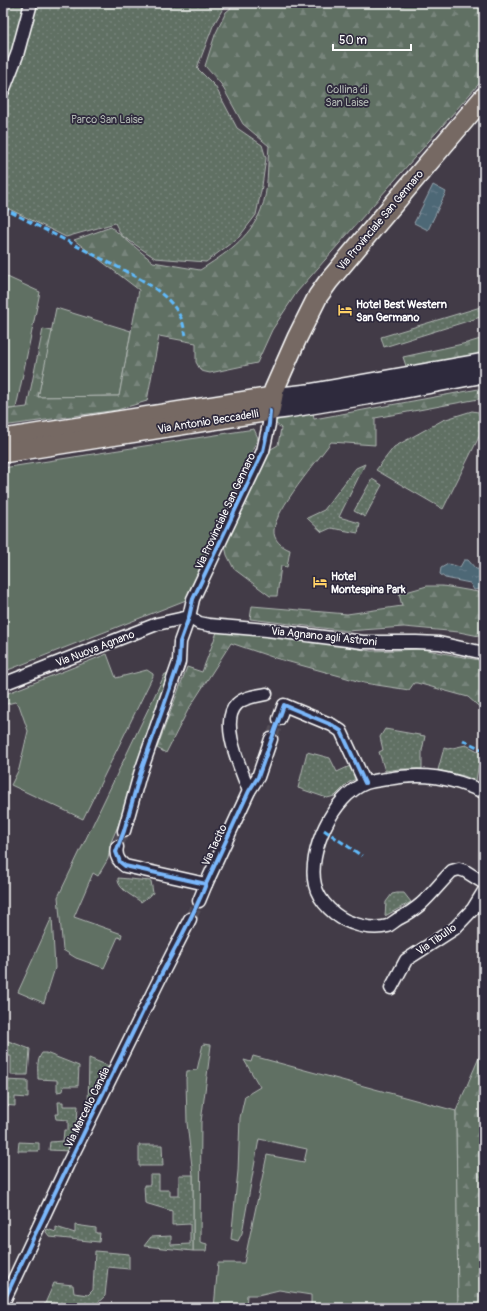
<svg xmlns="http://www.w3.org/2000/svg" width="487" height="1311" font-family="Pangolin,sans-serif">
	<defs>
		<pattern id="forest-firs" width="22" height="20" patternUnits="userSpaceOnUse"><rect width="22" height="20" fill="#606f64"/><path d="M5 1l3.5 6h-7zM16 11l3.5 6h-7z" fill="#78857b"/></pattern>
		<pattern id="park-dots" width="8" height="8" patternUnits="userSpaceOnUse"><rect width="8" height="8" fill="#606f64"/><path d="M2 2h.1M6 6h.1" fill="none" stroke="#78857b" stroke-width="1.8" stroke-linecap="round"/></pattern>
		<pattern id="water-ripples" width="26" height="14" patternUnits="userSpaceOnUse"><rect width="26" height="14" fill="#4e6776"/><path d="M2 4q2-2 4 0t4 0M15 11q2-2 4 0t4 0" fill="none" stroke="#697e8b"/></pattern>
	</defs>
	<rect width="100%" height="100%" fill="#423b47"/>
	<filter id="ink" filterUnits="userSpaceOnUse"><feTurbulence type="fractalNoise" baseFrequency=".025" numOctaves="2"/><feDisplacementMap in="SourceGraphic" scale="8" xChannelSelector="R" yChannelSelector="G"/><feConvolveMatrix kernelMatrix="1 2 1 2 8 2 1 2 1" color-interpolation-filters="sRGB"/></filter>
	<g filter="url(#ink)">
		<g fill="#606f64" stroke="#b0b7b2">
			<path d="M3,275L40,292L16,408L3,410Z"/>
			<path d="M56,308L131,331L119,396L38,397Z"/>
			<path d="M254,429L258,438L186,600L3,672V468Z"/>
			<path d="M107,654L116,678L147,670L153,674V676L83,819L11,785L19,769L28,731L19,705L15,702L3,705V695Z"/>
			<path d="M165,674L169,675L123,814L111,842L108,859L98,876L93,873L74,917L122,934L121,938L118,937L104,968L76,958L63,950L58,897Z"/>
			<path d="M52,917L55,968L44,1003L18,992Z"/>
			<path d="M203,1044L211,1045L201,1122L200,1242L207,1244L206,1251H193V1175L187,1123L186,1079L187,1071L197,1070Z"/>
			<path d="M253,1056L456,1111L458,1308H311V1295L279,1290L258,1295H247L246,1308H214L218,1263H244L267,1155L304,1162L307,1149L259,1139L242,1233L238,1241L231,1239L238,1171L240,1118L245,1096L260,1087L244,1060L251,1062Z"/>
		</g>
		<g fill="url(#forest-firs)" stroke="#b0b7b2">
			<path d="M237,3H484V78L297,292L272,330L257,363L210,373L201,371L196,362V343L159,336L147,401L117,410L3,426V410L27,407L43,329L52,331L38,397L119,396L139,290L74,240L111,227L153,262L200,270C224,255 250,238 261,210C269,191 267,166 269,146L243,124L221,84L205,66L215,35L226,12Z"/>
			<path d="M484,338V356L407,369L403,357L467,343Z"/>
			<path d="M484,388V398L375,418V445L331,442C318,460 275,510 274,530C273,540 282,547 290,550L287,567L281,566L277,596H270L234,569L227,555L225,546L271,449L278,445L281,428L274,422L282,418L313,412L314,419Z"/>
			<path d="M427,586H443L484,593V637L459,632L404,627L347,631L250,619L252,606L347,614L402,606L399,594Z"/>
			<path d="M217,632L298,639L371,651L422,649L484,661V711L468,697L417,683H414L409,690L364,683L340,676L275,658L231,643L188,710L166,753L157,748L187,667L202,672Z"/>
			<path d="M484,1046V1308H458L456,1111Z"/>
		</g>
		<g fill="url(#park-dots)" stroke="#b0b7b2">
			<path d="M3,3H226L213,26L197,68L215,86L237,128L262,145L266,158L262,186L256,215L239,237L206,262L155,258L121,235L115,223L66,237L3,206Z"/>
			<path d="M484,306V316L384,347L381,337Z"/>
			<path d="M472,411L484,413V427L443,509L376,470L394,447L443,420Z"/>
			<path d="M365,464L339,517L360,523L358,533L331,528L322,532L307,518L324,510L356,468Z"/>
			<path d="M372,479L382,485L365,517L354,511Z"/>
			<path d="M385,729L425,736L422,751V769H399L385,771L379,752L383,750L380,737Z"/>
			<path d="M466,745L484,754L478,768L476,781L464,776L438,770L444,748L448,749Z"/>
			<path d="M307,752L330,758L337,772L350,766L357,778L348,783L335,796L327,798L298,788Z"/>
			<path d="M118,878L151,881L153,893L141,902C133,896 117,889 118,878Z"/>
			<path d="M397,893H404L411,902L385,916L386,902L392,894Z"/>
			<path d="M3,1039L30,1049L28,1075H11V1056H3Z"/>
			<path d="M42,1053H46L79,1066L78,1086H64L63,1091L57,1092V1080L38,1079C38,1070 36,1061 42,1053Z"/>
			<path d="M89,1058L109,1066L88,1110Z"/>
			<path d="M4,1080L28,1081V1098L15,1097V1106L3,1105Z"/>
			<path d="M58,1102H63V1106H78L76,1135L70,1151L49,1150L50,1142L63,1141L64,1130H68V1120L56,1119L55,1114H59Z"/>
			<path d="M19,1142L39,1143V1151H18Z"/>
			<path d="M139,1145H162L163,1166H139Z"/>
			<path d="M150,1175H159V1190H170V1196H179V1175H193V1251L144,1246L151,1237L171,1236V1245L190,1244V1224L172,1225V1211L145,1203L144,1185H150Z"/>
			<path d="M75,1225L96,1228V1233H100L99,1242L50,1237L46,1232L47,1229L56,1232V1227L75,1233Z"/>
			<path d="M95,1251L129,1254V1269L108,1267L105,1296L92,1308H43L54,1283L73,1285L74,1293L88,1295L93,1290Z"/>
		</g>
		<g fill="url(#water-ripples)" stroke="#95a4ad">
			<path d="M433,185L446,192L428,230L414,223Z"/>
			<path d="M464,560H468L476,569L484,570V585L480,589L474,590L470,583L445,578L440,574L441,568L448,564L460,567Z"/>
		</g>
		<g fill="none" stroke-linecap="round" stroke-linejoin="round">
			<g stroke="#554f59" stroke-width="12" stroke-dasharray="12 6" stroke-linecap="butt">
				<path d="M271,739L279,719"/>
				<path d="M117,847L124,831"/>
				<path d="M190,919L199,901"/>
			</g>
			<defs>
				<g id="street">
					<path d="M3,91L17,55L31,3"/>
					<path d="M189,617L199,623L209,625L267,630L363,642H416L439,643L484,653"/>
					<path d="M3,684L157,624L189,617"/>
					<path d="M279,719L284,705L332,725L341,731L365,783"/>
					<path d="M249,791C242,771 218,722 237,704C244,697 257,696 266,694"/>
					<path d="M484,792C449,777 424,772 387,779C380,780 372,781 366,783C333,795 307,853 315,885C319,902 336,918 352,923C363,927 376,929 388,926C391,924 395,921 398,919C406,915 414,910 421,904C432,894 441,882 452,871L459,869L465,871L484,883"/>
					<path d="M124,831L140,774L179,662L180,642L189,617L193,599L263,451L269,424L270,411"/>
					<path d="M117,847C115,855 118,861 125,866L206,884L249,791L258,777L271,739"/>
					<path d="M199,901L206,884"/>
					<path d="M391,988L406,960L454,929L473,909L484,891"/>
					<path d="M3,1303L67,1166L160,978L190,919"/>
				</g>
				<g id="secondary">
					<path d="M272,397L308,393L484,362"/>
					<path d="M270,411L287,409L390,392L484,374"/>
				</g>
				<g id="primary">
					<path d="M3,439L272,397"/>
					<path d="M3,453L270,411L274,390L297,338L318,296L328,282L359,245L484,97"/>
				</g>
			</defs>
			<use href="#street" stroke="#fff" stroke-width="15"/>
			<use href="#secondary" stroke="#fff" stroke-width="20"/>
			<use href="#primary" stroke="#fff" stroke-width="22"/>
			<use href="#street" stroke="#2f2a3d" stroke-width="12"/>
			<use href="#secondary" stroke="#2f2a3d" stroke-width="17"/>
			<use href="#primary" stroke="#766964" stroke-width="19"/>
			<g stroke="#60bafa" stroke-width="3" stroke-dasharray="6 3" stroke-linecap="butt">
				<path d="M3,208L135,276C152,286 171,298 180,316C183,321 184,329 186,335"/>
				<path d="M463,740L483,750"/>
				<path d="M324,830L362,856"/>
			</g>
			<defs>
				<g id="cycleway">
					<path d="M270,411L269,424L263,451L193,599L189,617L180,642L179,662L140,774L124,831L116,852L120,862L125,866L206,884L249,791L258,777L284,705L332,725L341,731L365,783"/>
					<path d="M3,1303C51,1198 102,1096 152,993C170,956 191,922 206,884"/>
				</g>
			</defs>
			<use href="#cycleway" stroke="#2f2a3d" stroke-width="6"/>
			<use href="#cycleway" stroke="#7ab7fb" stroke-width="4"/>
		</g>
	</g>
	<defs>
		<symbol id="hotel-bare" viewBox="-9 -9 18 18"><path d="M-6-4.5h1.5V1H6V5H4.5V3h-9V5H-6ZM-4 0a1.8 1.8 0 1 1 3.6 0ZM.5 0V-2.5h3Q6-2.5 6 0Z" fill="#ffd166" stroke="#2f2a3d" stroke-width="2.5" paint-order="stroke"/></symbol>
	</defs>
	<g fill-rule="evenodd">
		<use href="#hotel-bare" x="335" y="300" width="20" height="20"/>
		<use href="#hotel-bare" x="310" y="572" width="20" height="20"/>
	</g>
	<g text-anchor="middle" stroke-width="3.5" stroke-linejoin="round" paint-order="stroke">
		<g font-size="11" fill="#b0b7b2" stroke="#2f2a3d">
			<text x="347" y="93">Collina di<tspan x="347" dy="13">San Laise</tspan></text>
			<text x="107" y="123">Parco San Laise</text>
		</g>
		<g font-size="11" fill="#fff" stroke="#2f2a3d">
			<text transform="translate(380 220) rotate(-50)" y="4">Via Provinciale San Gennaro</text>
			<text transform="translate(208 421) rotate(-9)" y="4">Via Antonio Beccadelli</text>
			<text transform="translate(225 511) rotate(-65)" y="4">Via Provinciale San Gennaro</text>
			<text transform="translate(324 636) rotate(6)" y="4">Via Agnano agli Astroni</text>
			<text transform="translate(95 648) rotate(-21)" y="4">Via Nuova Agnano</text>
			<text transform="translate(214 845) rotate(-65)" y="4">Via Tacito</text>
			<text transform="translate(436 939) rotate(-35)" y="4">Via Tibullo</text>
			<text transform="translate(87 1107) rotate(-64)" y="4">Via Marcello Candia</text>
		</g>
		<g font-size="11" font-weight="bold" fill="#fff" stroke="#2f2a3d" text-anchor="start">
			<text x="356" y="308">Hotel Best Western<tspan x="356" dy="13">San Germano</tspan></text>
			<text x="331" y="580">Hotel<tspan x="331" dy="13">Montespina Park</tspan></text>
		</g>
	</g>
	<rect width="487" height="1311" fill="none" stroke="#2f2a3d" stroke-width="16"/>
	<rect x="8" y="8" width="471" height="1295" fill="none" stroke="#fff" stroke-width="1.5" filter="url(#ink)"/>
	<path d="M333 44v6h78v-6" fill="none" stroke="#ffffff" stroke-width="2"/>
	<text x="339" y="44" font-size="12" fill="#ffffff" stroke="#2f2a3d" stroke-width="3" paint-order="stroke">50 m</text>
</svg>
